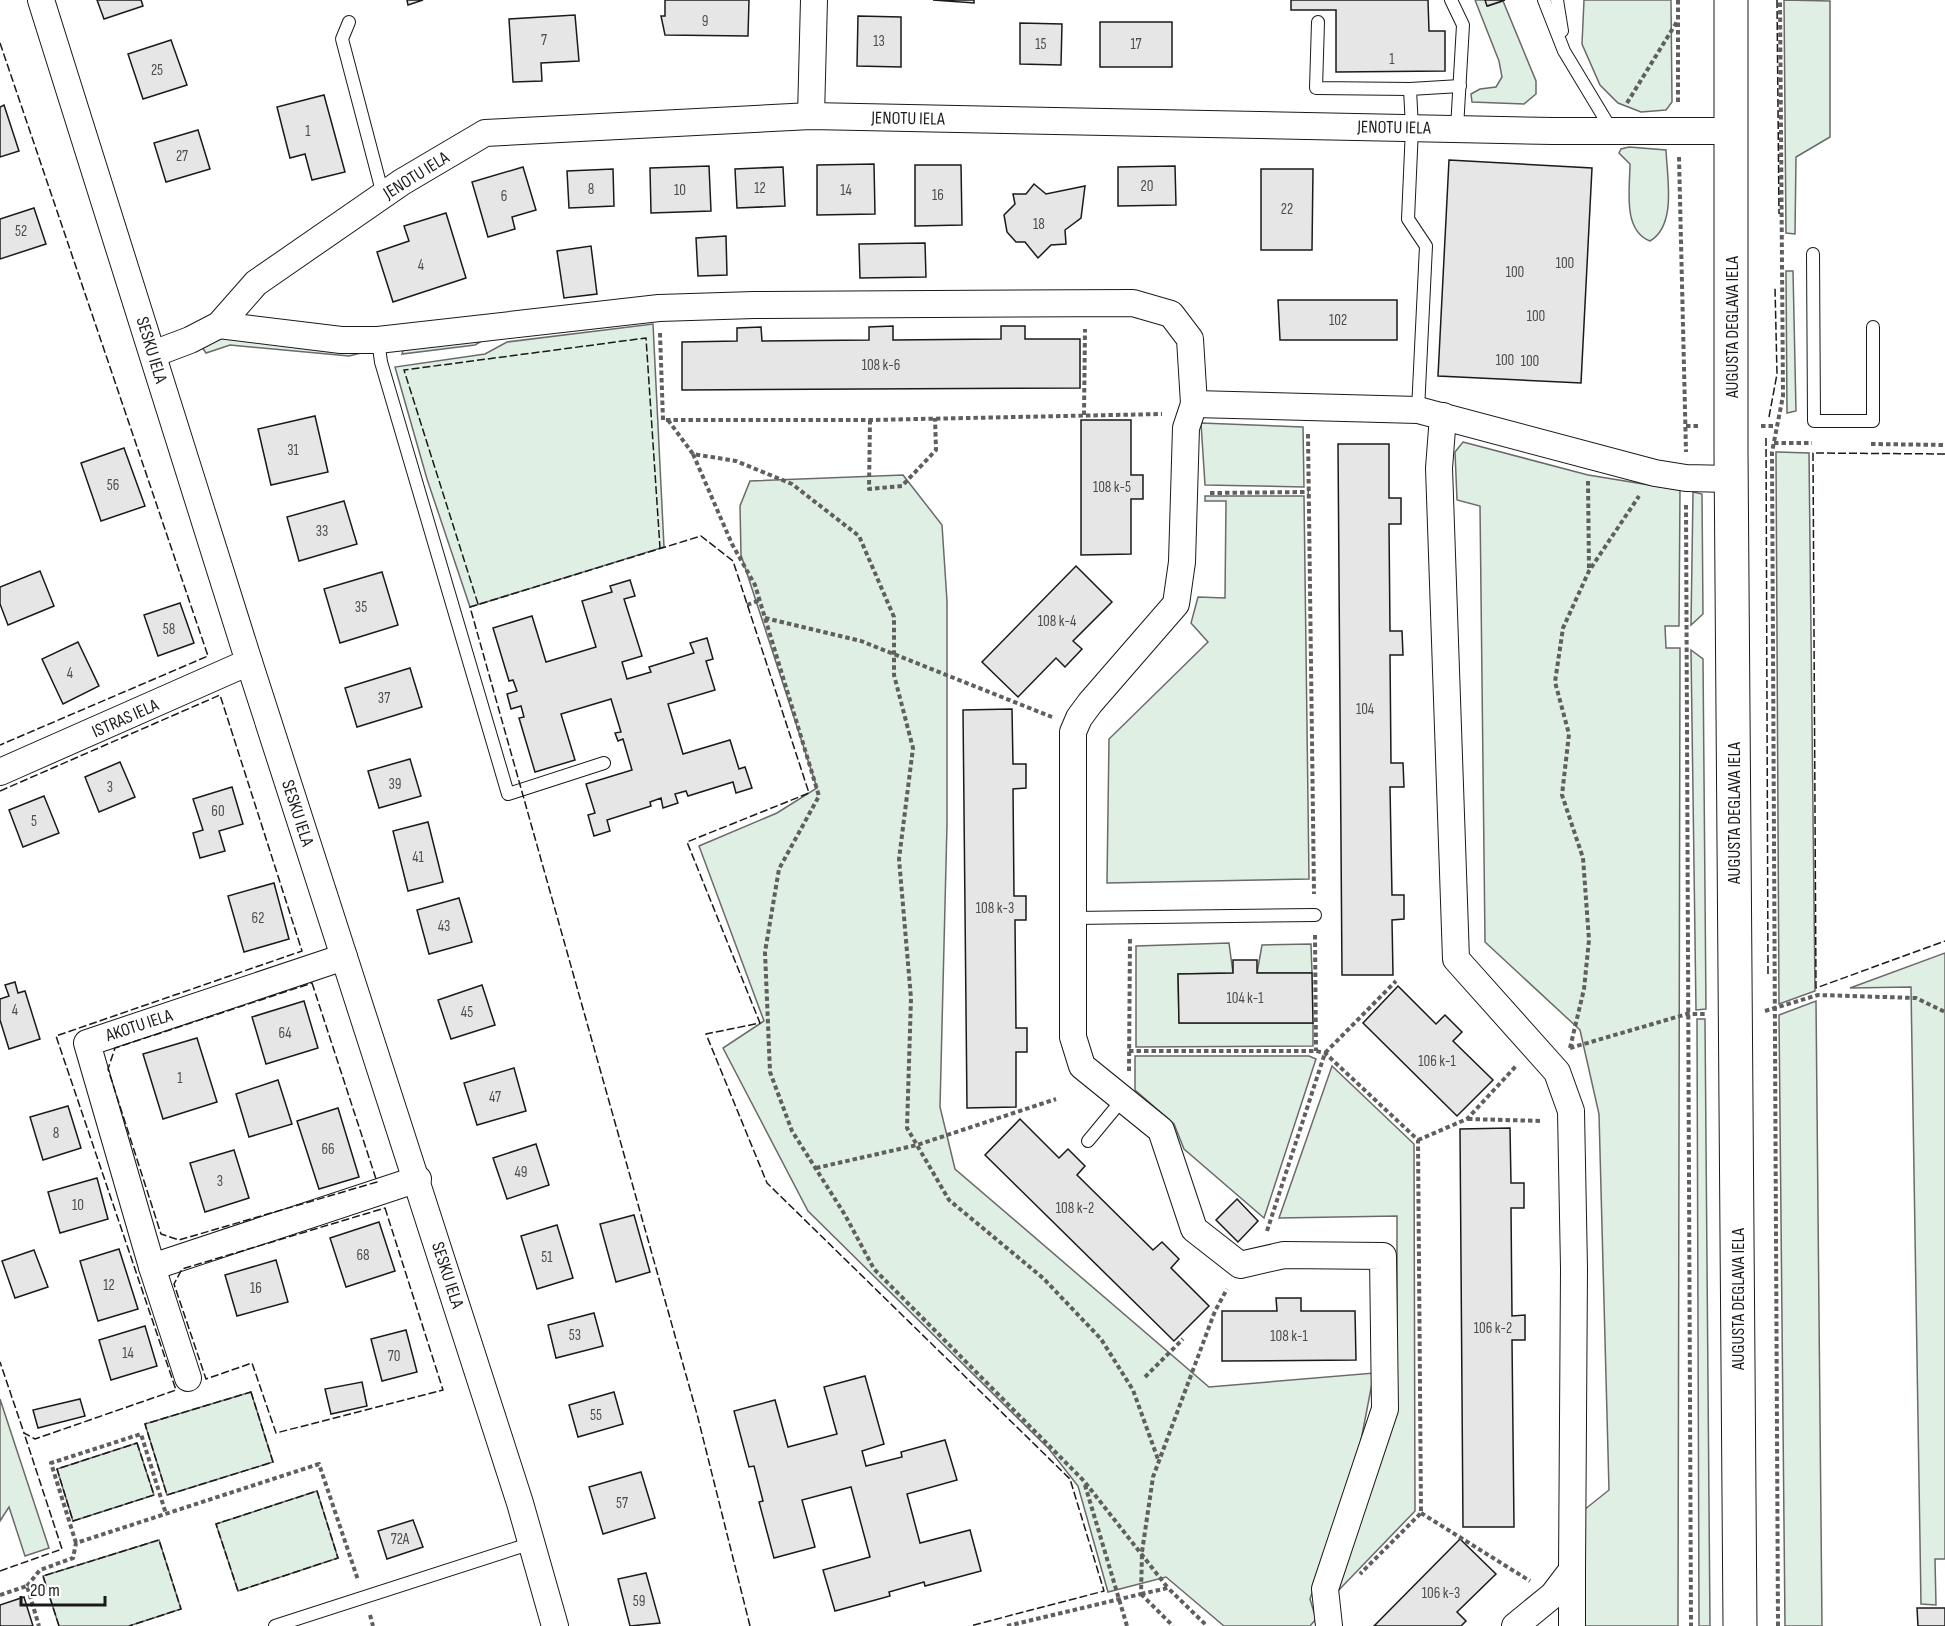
<svg xmlns="http://www.w3.org/2000/svg" width="1945" height="1626" font-family="'Sofia Sans Condensed',sans-serif">
	<rect width="100%" height="100%" fill="#fff"/>
	<g fill="#e0efe3" stroke="#6a6a6a" stroke-width="1.5">
		<path d="M1475,0H1485L1488,6L1503,1L1536,81V94L1524,104L1472,102L1471,94L1480,89L1496,87L1502,77L1499,61Z"/>
		<path d="M1584,0H1671L1672,102L1666,110L1641,112L1618,103L1600,85L1582,44Z"/>
		<path d="M1784,0L1830,1V137L1796,157L1795,234L1786,233Z"/>
		<path d="M1629,147L1666,150C1667,177 1677,225 1650,241C1622,230 1630,188 1630,164L1619,153L1621,149Z"/>
		<path d="M1786,271H1793L1796,411L1787,413Z"/>
		<path d="M653,324L664,547L470,607L427,479L395,367L485,354L507,342Z"/>
		<path d="M492,335L475,345L402,354L404,347Z"/>
		<path d="M222,338L361,353L349,356L230,345L206,353L202,347Z"/>
		<path d="M1201,423L1303,427L1304,487L1205,485Z"/>
		<path d="M1463,442L1588,475L1680,490L1679,626H1665L1666,648H1680L1678,1626H1583L1584,1510L1609,1490L1599,1114L1580,1030L1485,942L1480,506L1457,500L1455,452Z"/>
		<path d="M1776,452L1809,453L1815,991L1779,1004Z"/>
		<path d="M903,475L942,525L947,601V824L940,1107L955,1169L1209,1387L1374,1373L1357,1461L1310,1599L1316,1619L1310,1626H1224L1166,1577L1108,1592L1078,1486L1049,1449L808,1211L723,1048L764,1021L699,846L777,813L817,788L741,555L740,506L750,481Z"/>
		<path d="M1693,492L1702,494L1703,614L1691,625Z"/>
		<path d="M1205,496H1304L1309,879L1107,883L1109,739L1208,642L1191,623L1198,597L1225,598L1226,501H1205Z"/>
		<path d="M1691,650L1703,659L1706,1009L1696,1010Z"/>
		<path d="M1229,943L1233,973L1178,974L1179,1023H1313V1046L1136,1047V946Z"/>
		<path d="M1311,944L1312,973H1257L1262,945Z"/>
		<path d="M1945,953V1559H1935L1936,1605L1921,1604L1911,987L1850,988Z"/>
		<path d="M1816,1001L1822,1626H1785L1779,1015Z"/>
		<path d="M1697,1019H1705L1710,1626H1699Z"/>
		<path d="M1135,1056H1309L1316,1059L1264,1218L1184,1149L1174,1124L1135,1090Z"/>
		<path d="M1332,1066L1414,1144L1415,1511L1335,1594L1397,1400V1216L1279,1218Z"/>
		<path d="M251,1392L273,1462L167,1495L145,1424Z"/>
		<path d="M0,1399L49,1548L25,1556L9,1507L0,1521Z"/>
		<path d="M137,1443L154,1495L73,1521L57,1469Z"/>
		<path d="M317,1491L338,1558L238,1591L216,1524Z"/>
		<path d="M159,1540L181,1609L129,1626H59L43,1576Z"/>
	</g>
	<g fill="#e6e6e6" stroke="#1a1a1a" stroke-width="1.5">
		<path d="M97,0H141L143,6L104,19Z"/>
		<path d="M407,0H423L408,5Z"/>
		<path d="M665,0H749L748,36L665,35L661,16H665Z"/>
		<path d="M933,0H974V3Z"/>
		<path d="M1291,0H1428L1429,31H1445V71L1336,72V10H1291Z"/>
		<path d="M1485,0H1505L1487,6Z"/>
		<path d="M575,15L579,61L541,63L542,81L513,82L509,19Z"/>
		<path d="M858,16L901,17V67L857,66Z"/>
		<rect x="1100" y="22" width="72" height="45"/>
		<path d="M1020,23L1062,24L1061,65L1020,64Z"/>
		<path d="M171,40L187,85L143,99L128,54Z"/>
		<path d="M324,95L345,172L312,180L305,154L290,158L277,107Z"/>
		<path d="M4,105L19,151L0,157V107Z"/>
		<path d="M198,130L210,169L166,182L154,143Z"/>
		<path d="M1449,160L1592,168L1581,383L1438,376Z"/>
		<path d="M874,164L875,214L817,215V165Z"/>
		<path d="M915,165H961L962,225L915,226Z"/>
		<path d="M709,166L711,211L651,213L650,168Z"/>
		<path d="M1175,166L1176,205L1118,206V167Z"/>
		<path d="M523,167L536,210L512,217L515,229L488,237L472,182Z"/>
		<path d="M783,167L785,206L737,208L735,169Z"/>
		<path d="M613,169L614,206L569,208L567,171Z"/>
		<path d="M1261,169H1313L1312,250H1261Z"/>
		<path d="M1034,184L1046,194L1085,186L1081,218L1065,230L1066,244L1051,245L1038,258L1025,242H1016L1007,232L1004,215L1015,204L1013,194H1026Z"/>
		<path d="M34,208L46,244L0,259V219Z"/>
		<path d="M446,213L466,278L393,302L377,252L409,241L404,226Z"/>
		<path d="M726,236L727,275L698,276L696,238Z"/>
		<path d="M925,243L926,277L860,278L859,244Z"/>
		<path d="M591,246L597,294L564,298L557,251Z"/>
		<path d="M1278,300H1397V340H1280Z"/>
		<path d="M893,326V340L1001,339V326H1025V339H1080V388L682,390V342L737,341V328L761,327L762,341L869,340V327Z"/>
		<path d="M315,416L328,472L271,485L258,429Z"/>
		<path d="M1081,420H1131V475H1143V499H1131V554L1081,555Z"/>
		<path d="M1338,444H1389V498H1401V524H1389L1390,631H1402L1403,655H1390L1391,763H1403L1404,787H1390L1392,895H1404V919L1392,920L1393,975H1342Z"/>
		<path d="M124,448L145,506L101,521L81,463Z"/>
		<path d="M344,501L357,544L299,561L287,517Z"/>
		<path d="M1076,566L1112,602L1073,641L1082,649L1065,667L1056,658L1018,697L982,662Z"/>
		<path d="M40,571L54,606L8,625L0,604V587Z"/>
		<path d="M382,572L398,625L340,643L324,589Z"/>
		<path d="M630,580L635,596L624,599L642,656L622,662L627,679L651,672L649,667L694,653L690,643L707,638L713,659L706,661L715,690L668,704L683,754L730,740L739,769L745,767L752,788L736,793L733,782L688,796L686,791L675,794L678,803L663,808L661,798L650,802L651,806L607,820L610,831L594,836L588,815L595,813L586,784L632,770L623,739L618,741L615,733L621,732L611,699L561,714L575,760L535,772L519,718L524,717L521,706L511,709L507,694L517,691L513,680L509,681L493,628L532,616L546,662L596,647L582,601L612,592L610,586Z"/>
		<path d="M180,603L194,643L158,656L144,615Z"/>
		<path d="M78,642L99,686L63,704L42,659Z"/>
		<path d="M410,668L422,707L357,727L345,688Z"/>
		<path d="M1012,709L1013,764H1026V788L1013,789L1014,896H1026V920H1015L1016,1028H1027V1052H1016V1107L967,1108L963,710Z"/>
		<path d="M410,759L421,796L379,808L368,771Z"/>
		<path d="M120,762L135,797L99,812L85,777Z"/>
		<path d="M232,787L243,824L219,831L225,851L200,858L193,833L203,830L193,799Z"/>
		<path d="M44,796L59,833L23,847L9,810Z"/>
		<path d="M428,822L443,882L408,891L393,831Z"/>
		<path d="M274,883L289,939L244,952L228,896Z"/>
		<path d="M459,898L472,942L429,954L417,910Z"/>
		<path d="M1233,960H1257V973H1312L1313,1023H1179L1178,974L1233,973Z"/>
		<path d="M15,982L18,993L25,991L40,1039L9,1049L0,1020V999L9,996L5,985Z"/>
		<path d="M482,985L495,1025L451,1039L438,1000Z"/>
		<path d="M1398,986L1436,1024L1445,1015L1462,1032L1453,1041L1493,1080L1457,1116L1363,1023Z"/>
		<path d="M304,1001L318,1048L266,1064L252,1017Z"/>
		<path d="M197,1038L217,1102L163,1119L143,1054Z"/>
		<path d="M514,1068L526,1111L477,1125L464,1083Z"/>
		<path d="M278,1080L292,1124L249,1137L236,1094Z"/>
		<path d="M68,1106L81,1148L43,1160L30,1117Z"/>
		<path d="M338,1108L359,1177L319,1189L297,1121Z"/>
		<path d="M1020,1119L1059,1158L1068,1149L1085,1166L1077,1175L1153,1250L1162,1242L1179,1259L1171,1268L1209,1306L1174,1341L985,1155Z"/>
		<path d="M1510,1128L1511,1183H1524V1208H1511L1512,1316L1525,1315V1340H1512L1514,1527H1463L1460,1129Z"/>
		<path d="M536,1144L549,1185L507,1199L493,1158Z"/>
		<path d="M234,1150L249,1198L205,1212L190,1163Z"/>
		<path d="M97,1178L108,1219L60,1233L48,1192Z"/>
		<path d="M1237,1199L1258,1221L1238,1242L1216,1220Z"/>
		<path d="M634,1215L650,1272L616,1282L600,1224Z"/>
		<path d="M379,1222L395,1271L346,1287L330,1238Z"/>
		<path d="M557,1225L573,1278L537,1289L521,1236Z"/>
		<path d="M119,1249L138,1309L98,1321L80,1261Z"/>
		<path d="M34,1250L48,1287L15,1298L2,1261Z"/>
		<path d="M276,1260L288,1302L237,1316L225,1275Z"/>
		<path d="M1276,1298H1301V1311H1355L1356,1360L1222,1361V1311H1277Z"/>
		<path d="M594,1313L603,1346L556,1358L548,1325Z"/>
		<path d="M145,1326L157,1366L111,1380L99,1340Z"/>
		<path d="M406,1330L417,1372L382,1381L371,1339Z"/>
		<path d="M865,1376L884,1444L862,1451L866,1466L902,1457L901,1452L945,1440L957,1480L907,1494L920,1543L970,1530L981,1571L925,1586L924,1582L889,1592L890,1596L835,1611L823,1570L870,1557L851,1487L802,1500L815,1547L774,1558L759,1502L763,1501L754,1466L749,1467L734,1411L775,1400L788,1447L837,1434L824,1387Z"/>
		<path d="M362,1382L367,1406L331,1414L325,1389Z"/>
		<path d="M614,1392L623,1424L578,1437L569,1405Z"/>
		<path d="M80,1399L85,1416L38,1428L33,1410Z"/>
		<path d="M641,1472L655,1518L603,1534L589,1487Z"/>
		<path d="M413,1520L423,1547L387,1559L378,1531Z"/>
		<path d="M1460,1539L1496,1574L1457,1612L1466,1621L1461,1626H1374Z"/>
		<path d="M646,1573L660,1623L630,1626L618,1579Z"/>
		<path d="M24,1597L33,1626H0V1605Z"/>
		<path d="M1917,1608H1945V1626H1918Z"/>
	</g>
	<g fill="none" stroke-linecap="round" stroke-linejoin="round">
		<defs>
			<g id="lane">
				<path d="M1451,0L1463,25L1457,128"/>
				<path d="M1544,0L1564,51L1611,129"/>
				<path d="M1557,0L1562,31"/>
				<path d="M349,22L342,39L383,195"/>
				<path d="M1318,22L1316,88L1410,89"/>
				<path d="M1813,254L1814,421H1873V327"/>
				<path d="M378,340L381,362L508,794L604,763"/>
				<path d="M1418,410L1426,246L1408,219L1412,128L1410,89L1460,86"/>
				<path d="M1073,918L1315,915"/>
				<path d="M1088,1141L1122,1100"/>
				<path d="M275,1626L532,1543"/>
			</g>
			<g id="street">
				<path d="M41,0L249,662L520,1503L555,1626"/>
				<path d="M811,116L814,0"/>
				<path d="M219,325L341,340H378L659,308L754,305L1133,303L1171,314L1190,339L1194,404L1186,428L1182,562L1176,604L1090,703L1079,718L1073,732V1037L1082,1066L1161,1130L1194,1229L1240,1265L1284,1255L1383,1256L1385,1409L1325,1589L1329,1626"/>
				<path d="M153,354L190,340L219,325L256,283L402,182L485,133L811,116L1553,131H1732"/>
				<path d="M1194,404L1418,410L1655,473L1686,478L1731,479"/>
				<path d="M1443,416L1439,468L1456,959L1557,1072L1571,1111L1574,1269L1572,1570L1553,1595L1515,1626"/>
				<path d="M0,772L249,662"/>
				<path d="M152,1267L418,1179"/>
				<path d="M188,1378L152,1267L87,1043L344,957"/>
				<path d="M1572,1626V1570"/>
			</g>
			<path id="secondary" d="M1731,0V451L1740,1626"/>
		</defs>
		<use href="#lane" stroke="#1a1a1a" stroke-width="14"/>
		<use href="#street" stroke="#1a1a1a" stroke-width="28"/>
		<use href="#secondary" stroke="#1a1a1a" stroke-width="35"/>
		<g stroke="#5f5f5f" stroke-width="4" stroke-dasharray="4.5 3" stroke-linecap="butt">
			<path d="M1678,0V104"/>
			<path d="M1627,103L1678,20"/>
			<path d="M1679,157L1686,452"/>
			<path d="M660,333L663,420H870L1162,414"/>
			<path d="M1084,415L1085,329"/>
			<path d="M668,420L693,454L736,461L792,484L859,536L894,617V675L913,748L899,859L911,998L907,1128L949,1200L1043,1278L1101,1339L1133,1390L1159,1462"/>
			<path d="M870,420L869,489L902,486L936,450L935,418"/>
			<path d="M1686,426H1700"/>
			<path d="M1761,426H1776"/>
			<path d="M1308,434L1314,894"/>
			<path d="M1774,443H1812"/>
			<path d="M1871,444L1945,445"/>
			<path d="M693,454L732,544L755,585L819,796L779,869L765,952L770,1072L792,1131L845,1215L874,1269L1084,1481L1168,1588"/>
			<path d="M1588,481L1589,570"/>
			<path d="M1210,493L1309,492"/>
			<path d="M1686,505L1691,1626"/>
			<path d="M747,605L760,600"/>
			<path d="M765,618L861,641L1052,717"/>
			<path d="M1315,935L1316,1051"/>
			<path d="M1765,1011L1818,995L1916,998L1945,1012"/>
			<path d="M1570,1048L1584,989L1589,940L1583,858L1562,795L1569,734L1555,682L1563,628L1589,571L1639,496"/>
			<path d="M1570,1048L1687,1014H1707"/>
			<path d="M1129,1051H1316L1325,1053L1418,1140L1421,1513L1360,1574"/>
			<path d="M1129,1071L1130,937"/>
			<path d="M1468,1119L1542,1121"/>
			<path d="M1418,1140L1467,1119L1516,1066"/>
			<path d="M816,1168L917,1145L1056,1099"/>
			<path d="M1267,1231L1325,1053L1396,981"/>
			<path d="M1145,1377L1183,1339"/>
			<path d="M1085,1485L1127,1626"/>
			<path d="M1421,1513L1530,1581"/>
			<path d="M76,1543L51,1463L141,1434L166,1514"/>
			<path d="M27,1586L40,1570L73,1558L76,1543L319,1464L358,1580"/>
			<path d="M1141,1594L1168,1588L1207,1626"/>
			<path d="M1141,1594L1173,1626"/>
			<path d="M0,1595L27,1586L39,1626"/>
			<path d="M370,1615L373,1626"/>
			<path d="M1007,1626L1141,1594L1142,1552L1153,1477L1215,1311L1227,1289"/>
			<path d="M1778,1626L1772,452L1783,396L1780,0"/>
		</g>
		<use href="#lane" stroke="#fff" stroke-width="12"/>
		<use href="#street" stroke="#fff" stroke-width="26"/>
		<use href="#secondary" stroke="#fff" stroke-width="33"/>
		<g stroke="#1a1a1a" stroke-width="1.5" stroke-dasharray="8 3" stroke-linecap="butt">
			<path d="M1777,0L1779,214"/>
			<path d="M0,43L208,656L0,745"/>
			<path d="M1769,417L1777,374L1775,287"/>
			<path d="M1766,438L1768,974"/>
			<path d="M1945,454L1813,453L1816,988L1945,941"/>
			<path d="M478,604L404,370L646,338L660,548"/>
			<path d="M0,791L220,695L302,951L56,1036L176,1390L35,1439L24,1433L0,1362"/>
			<path d="M312,983L377,1182L179,1240L161,1234L108,1069L115,1048Z"/>
			<path d="M385,1208L443,1390L276,1433L252,1363L206,1379L174,1284L182,1269Z"/>
			<path d="M251,1392L273,1462L167,1495L145,1424Z"/>
			<path d="M137,1443L154,1495L73,1521L57,1469Z"/>
			<path d="M317,1491L338,1558L238,1591L216,1524Z"/>
			<path d="M0,1571L62,1549L24,1433"/>
			<path d="M59,1626L43,1576L159,1540L181,1609L129,1626"/>
			<path d="M750,1626L697,1414L470,607L701,536L733,561L809,793L687,842L760,1023L706,1034L767,1183L1070,1479L1104,1591L970,1626"/>
		</g>
	</g>
	<g text-anchor="middle" stroke-width="4.5" stroke-linejoin="round" paint-order="stroke">
		<g font-size="15" fill="#4d4d4d">
			<text x="705" y="26">9</text>
			<text x="544" y="45">7</text>
			<text x="879" y="46">13</text>
			<text x="1041" y="49">15</text>
			<text x="1136" y="49">17</text>
			<text x="1392" y="64">1</text>
			<text x="157" y="75">25</text>
			<text x="308" y="136">1</text>
			<text x="182" y="161">27</text>
			<text x="1147" y="191">20</text>
			<text x="760" y="193">12</text>
			<text x="591" y="194">8</text>
			<text x="680" y="195">10</text>
			<text x="846" y="195">14</text>
			<text x="938" y="200">16</text>
			<text x="504" y="201">6</text>
			<text x="1287" y="214">22</text>
			<text x="1039" y="229">18</text>
			<text x="21" y="236">52</text>
			<text x="1565" y="268">100</text>
			<text x="421" y="270">4</text>
			<text x="1515" y="277">100</text>
			<text x="1536" y="321">100</text>
			<text x="1338" y="325">102</text>
			<text x="1505" y="365">100</text>
			<text x="1530" y="366">100</text>
			<text x="881" y="370">108 k-6</text>
			<text x="293" y="455">31</text>
			<text x="113" y="490">56</text>
			<text x="1112" y="492">108 k-5</text>
			<text x="322" y="536">33</text>
			<text x="361" y="612">35</text>
			<text x="1057" y="626">108 k-4</text>
			<text x="169" y="634">58</text>
			<text x="70" y="678">4</text>
			<text x="384" y="703">37</text>
			<text x="1365" y="714">104</text>
			<text x="395" y="789">39</text>
			<text x="110" y="792">3</text>
			<text x="218" y="816">60</text>
			<text x="34" y="826">5</text>
			<text x="418" y="862">41</text>
			<text x="995" y="913">108 k-3</text>
			<text x="258" y="923">62</text>
			<text x="444" y="931">43</text>
			<text x="1245" y="1003">104 k-1</text>
			<text x="15" y="1015">4</text>
			<text x="467" y="1017">45</text>
			<text x="285" y="1038">64</text>
			<text x="1437" y="1066">106 k-1</text>
			<text x="180" y="1083">1</text>
			<text x="495" y="1102">47</text>
			<text x="56" y="1138">8</text>
			<text x="328" y="1154">66</text>
			<text x="521" y="1177">49</text>
			<text x="220" y="1186">3</text>
			<text x="78" y="1210">10</text>
			<text x="1075" y="1213">108 k-2</text>
			<text x="363" y="1260">68</text>
			<text x="547" y="1262">51</text>
			<text x="109" y="1290">12</text>
			<text x="256" y="1293">16</text>
			<text x="1493" y="1333">106 k-2</text>
			<text x="575" y="1340">53</text>
			<text x="1289" y="1341">108 k-1</text>
			<text x="128" y="1358">14</text>
			<text x="394" y="1361">70</text>
			<text x="596" y="1420">55</text>
			<text x="622" y="1508">57</text>
			<text x="400" y="1544">72A</text>
			<text x="1441" y="1598">106 k-3</text>
			<text x="639" y="1606">59</text>
		</g>
		<g font-size="18" fill="#1a1a1a" stroke="#fff">
			<text transform="translate(908 118) rotate(1)" y="6">JENOTU IELA</text>
			<text transform="translate(1394 127) rotate(1)" y="6">JENOTU IELA</text>
			<text transform="translate(416 175) rotate(-32)" y="6">JENOTU IELA</text>
			<text transform="translate(1732 327) rotate(-90)" y="6">AUGUSTA DEGLAVA IELA</text>
			<text transform="translate(152 350) rotate(73)" y="6">SESKU IELA</text>
			<text transform="translate(125 718) rotate(-24)" y="6">ISTRAS IELA</text>
			<text transform="translate(298 813) rotate(72)" y="6">SESKU IELA</text>
			<text transform="translate(1734 813) rotate(-90)" y="6">AUGUSTA DEGLAVA IELA</text>
			<text transform="translate(139 1025) rotate(-18)" y="6">AKOTU IELA</text>
			<text transform="translate(448 1275) rotate(72)" y="6">SESKU IELA</text>
			<text transform="translate(1738 1299) rotate(-90)" y="6">AUGUSTA DEGLAVA IELA</text>
		</g>
	</g>
	<path d="M21 1596v9h84v-9" fill="none" stroke="#1a1a1a" stroke-width="3"/>
	<text x="30" y="1596" font-size="18" fill="#1a1a1a" stroke="#ffffff" stroke-width="4.5" paint-order="stroke">20 m</text>
</svg>
